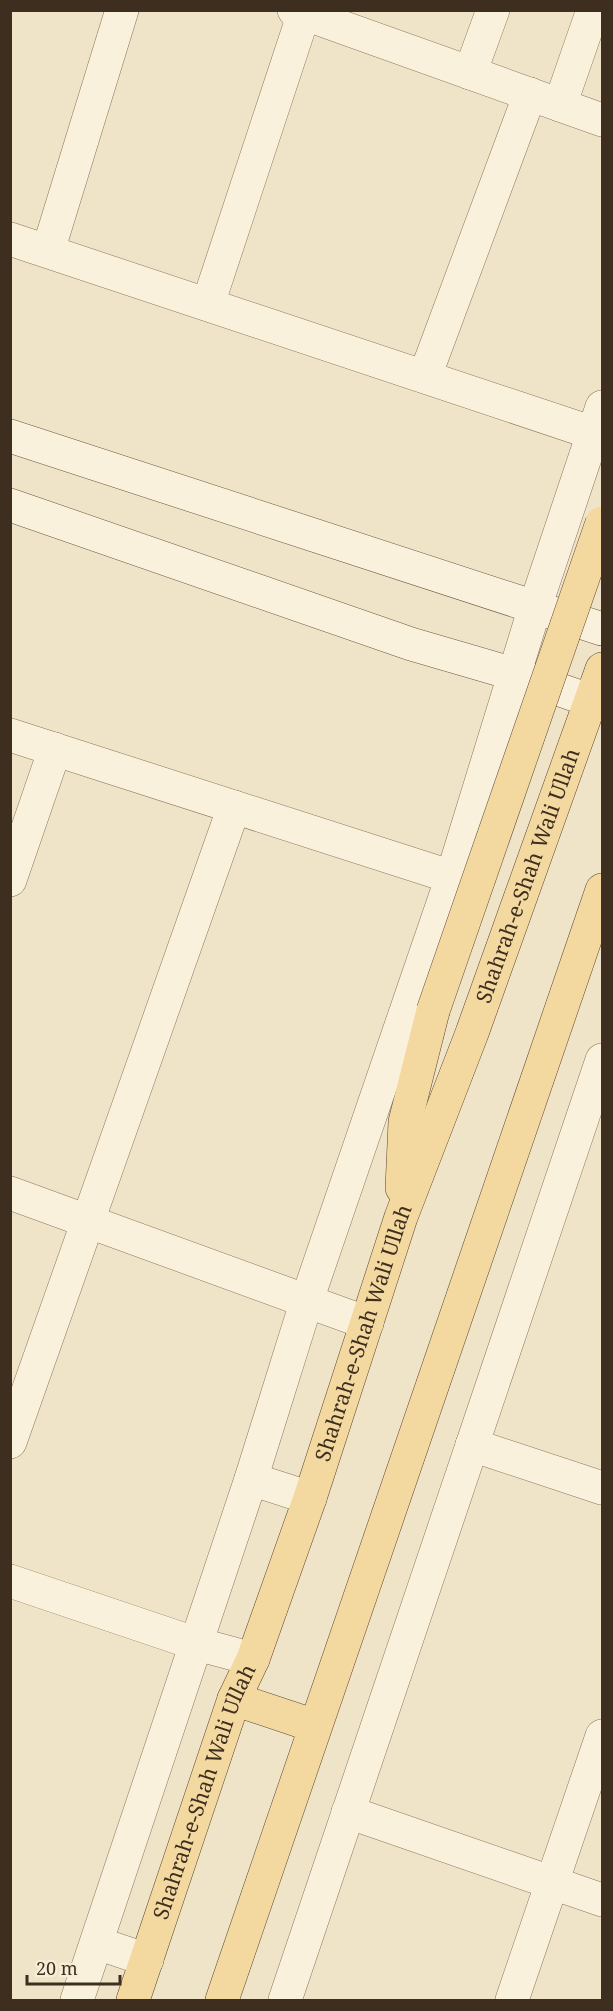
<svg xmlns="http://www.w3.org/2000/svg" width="613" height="2011" font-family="'Noto Serif',serif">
	<rect width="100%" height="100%" fill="#f0e4c8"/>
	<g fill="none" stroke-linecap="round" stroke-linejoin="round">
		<defs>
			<g id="street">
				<path d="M294,10L602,120"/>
				<path d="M470,73L493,10"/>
				<path d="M560,105L593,10"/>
				<path d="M10,239L602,436"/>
				<path d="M48,251L122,10"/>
				<path d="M208,304L305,10"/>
				<path d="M425,376L530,94"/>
				<path d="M10,735L452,877"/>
				<path d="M10,880L55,749"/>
				<path d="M10,1193L367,1323"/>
				<path d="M10,1442L234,807"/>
				<path d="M472,1445L602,1488"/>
				<path d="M251,1479L310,1498"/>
				<path d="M10,1581L197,1644L253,1659"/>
				<path d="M348,1812L602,1900"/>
				<path d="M97,1943L147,1960"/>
				<path d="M77,2000L251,1479L307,1300L452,877L535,607L602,407"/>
				<path d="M285,2000L602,1060"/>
				<path d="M512,2000L602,1736"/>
			</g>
			<g id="secondary">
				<path d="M10,436L602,629"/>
				<path d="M10,505L411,644L514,674L592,701"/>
			</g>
			<g id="primary">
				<path d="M402,1188L405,1122L433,1011"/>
				<path d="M234,1699L315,1726"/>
				<path id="s1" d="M133,2000L234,1699L253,1659L310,1498L401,1217L472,1033L602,669"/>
				<path d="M222,2000L602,890"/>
			</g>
		</defs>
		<use href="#street" stroke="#8d765c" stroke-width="34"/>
		<use href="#secondary" stroke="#6f573f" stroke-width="34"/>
		<use href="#primary" stroke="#5b4430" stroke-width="34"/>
		<use href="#street" stroke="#faf1dc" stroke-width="33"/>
		<use href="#secondary" stroke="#faf1dc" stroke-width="33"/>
		<use href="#primary" stroke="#f3d9a0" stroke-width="33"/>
		<defs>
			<path id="primary-bridge" d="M433,1011L602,523"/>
		</defs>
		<use href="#primary-bridge" stroke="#5b4430" stroke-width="34" stroke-linecap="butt"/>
		<use href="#primary-bridge" stroke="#f3d9a0" stroke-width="33"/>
	</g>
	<g text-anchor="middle" stroke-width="4.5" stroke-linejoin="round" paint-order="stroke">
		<g font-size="21" fill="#3d2e20" stroke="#f7eed8">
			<text dy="7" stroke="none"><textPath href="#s1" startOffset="1192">Shahrah-e-Shah Wali Ullah</textPath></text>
			<text dy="7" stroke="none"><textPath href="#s1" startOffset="706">Shahrah-e-Shah Wali Ullah</textPath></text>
			<text dy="7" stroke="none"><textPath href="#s1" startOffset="220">Shahrah-e-Shah Wali Ullah</textPath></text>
		</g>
	</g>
	<rect width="613" height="2011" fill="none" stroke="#3d2e20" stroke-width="24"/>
	<path d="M27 1975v9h93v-9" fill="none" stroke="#3d2e20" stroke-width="3"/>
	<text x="36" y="1975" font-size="18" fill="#3d2e20" stroke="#f7eed8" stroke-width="4.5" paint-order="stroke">20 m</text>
</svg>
